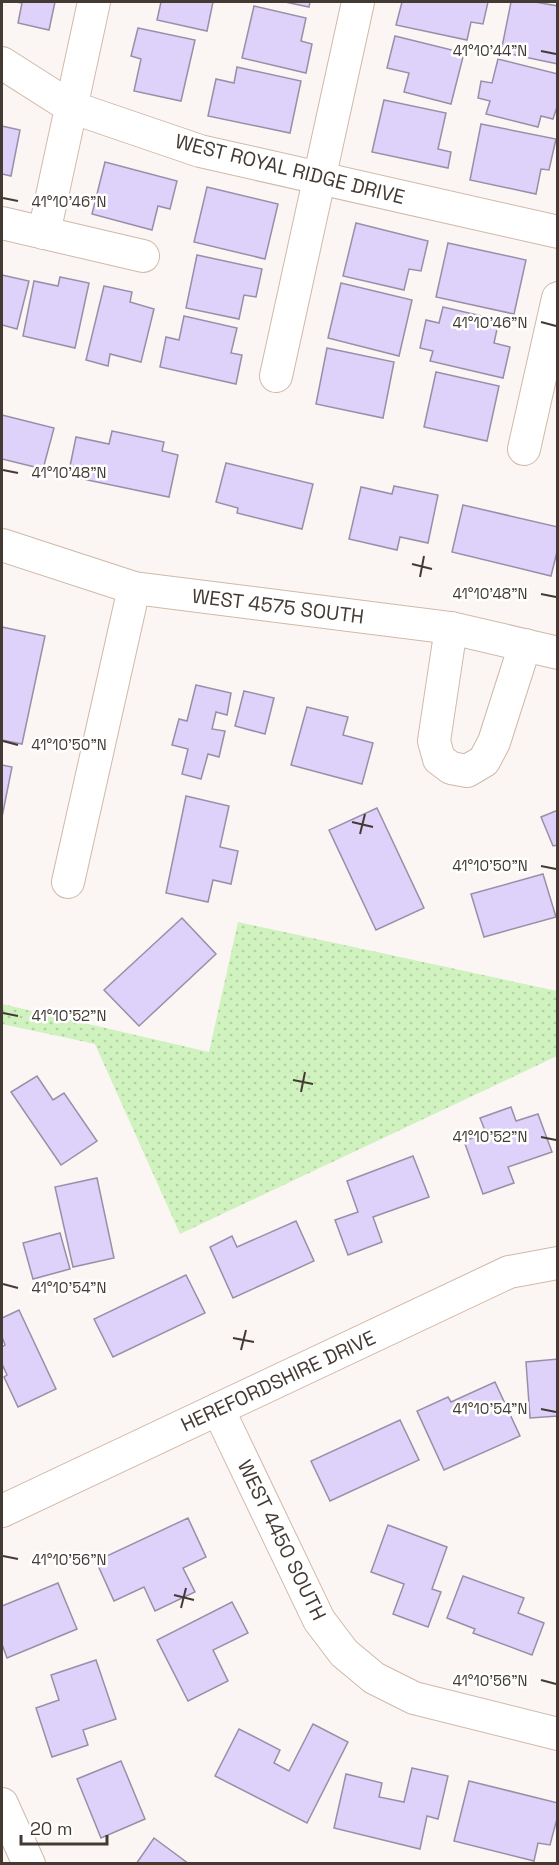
<svg xmlns="http://www.w3.org/2000/svg" width="559" height="1865" font-family="'Space Grotesk',sans-serif">
	<defs>
		<pattern id="park-dots" width="8" height="8" patternUnits="userSpaceOnUse" patternTransform="scale(1.5)"><rect width="8" height="8" fill="#cff2bf"/><path d="M2 2h.1M6 6h.1" fill="none" stroke="#b3d0a5" stroke-width="1.8" stroke-linecap="round"/></pattern>
	</defs>
	<rect width="100%" height="100%" fill="#fbf6f3"/>
	<path fill="url(#park-dots)" d="M238,922L557,991V1056L180,1234L95,1044L2,1024V1004L209,1052Z"/>
	<g fill="#ded1fa" stroke="#9890a8" stroke-width="1.5">
		<path d="M16,2H55L49,30L18,23L22,3Z"/>
		<path d="M161,2H213L207,31L157,20Z"/>
		<path d="M285,2H310L309,7Z"/>
		<path d="M402,2H488L483,24L471,22L467,40L396,25Z"/>
		<path d="M511,2H535L558,6V64L501,52Z"/>
		<path d="M254,6L306,18L301,41L312,44L306,73L242,58Z"/>
		<path d="M138,28L195,40L181,101L134,91L141,59L131,56Z"/>
		<path d="M395,36L464,53L451,104L404,92L409,73L387,68Z"/>
		<path d="M498,59L558,74V104L553,119L541,116L538,127L486,114L490,101L478,98L481,81L492,83Z"/>
		<path d="M237,67L301,81L290,133L208,116L216,79L234,83Z"/>
		<path d="M384,100L446,113L438,149L451,152L448,168L372,152Z"/>
		<path d="M481,124L556,139L549,170L541,169L536,194L470,180Z"/>
		<path d="M2,126L20,130L11,176L2,174Z"/>
		<path d="M105,162L177,181L170,209L158,206L152,230L92,214Z"/>
		<path d="M207,187L278,204L265,259L194,242Z"/>
		<path d="M356,223L428,241L421,271L409,269L404,290L343,276Z"/>
		<path d="M448,243L526,260L514,314L436,297Z"/>
		<path d="M197,255L262,269L256,297L244,295L239,319L186,308Z"/>
		<path d="M2,275L29,281L17,329L2,325Z"/>
		<path d="M60,277L89,283L75,348L23,336L34,281L58,286Z"/>
		<path d="M341,283L412,300L399,356L328,338Z"/>
		<path d="M104,286L132,292L130,302L154,309L141,362L110,354L108,366L86,360Z"/>
		<path d="M443,307L499,320L494,343L510,347L503,378L430,361L433,351L420,348L426,320L439,323Z"/>
		<path d="M184,316L237,328L231,353L242,355L236,384L160,367L166,337L179,340Z"/>
		<path d="M327,348L394,362L383,418L316,404Z"/>
		<path d="M436,372L499,386L487,441L424,427Z"/>
		<path d="M2,415L54,428L43,469L2,459Z"/>
		<path d="M112,431L164,442L162,451L178,455L169,497L68,476L76,437L109,444Z"/>
		<path d="M226,463L313,484L302,529L237,513L238,508L216,502Z"/>
		<path d="M394,486L438,495L428,543L400,537L397,550L349,539L361,487L392,494Z"/>
		<path d="M463,505L558,527V548L551,576L452,552Z"/>
		<path d="M2,627L45,636L22,744L2,740Z"/>
		<path d="M196,685L231,693L227,715L216,712L212,729L225,731L219,757L208,754L201,779L182,774L188,749L172,745L179,719L187,721Z"/>
		<path d="M244,691L274,698L265,734L235,726Z"/>
		<path d="M307,707L348,717L343,735L373,743L362,784L291,765Z"/>
		<path d="M2,765L12,767L2,817Z"/>
		<path d="M186,796L229,806L220,847L238,851L231,884L213,880L208,902L166,893Z"/>
		<path d="M377,808L424,908L376,930L329,830Z"/>
		<path d="M558,810V845L553,846L541,817Z"/>
		<path d="M543,874L556,917L484,937L471,894Z"/>
		<path d="M182,918L216,954L139,1026L104,990Z"/>
		<path d="M37,1076L53,1100L64,1093L97,1141L61,1165L11,1092Z"/>
		<path d="M511,1107L516,1121L538,1114L552,1152L508,1167L514,1183L483,1194L464,1141L486,1133L480,1118Z"/>
		<path d="M413,1156L429,1197L373,1217L382,1242L348,1255L335,1220L358,1212L347,1181Z"/>
		<path d="M97,1178L114,1258L73,1267L55,1187Z"/>
		<path d="M296,1221L314,1261L233,1298L210,1247L232,1236L237,1247Z"/>
		<path d="M60,1233L70,1269L33,1279L23,1243Z"/>
		<path d="M186,1275L205,1313L113,1357L94,1319Z"/>
		<path d="M19,1310L56,1389L18,1407L4,1377L7,1375L2,1364V1347L5,1345L2,1337V1318Z"/>
		<path d="M558,1359V1416L530,1418L526,1362Z"/>
		<path d="M495,1382L520,1436L444,1470L417,1411L448,1397L451,1402Z"/>
		<path d="M400,1420L419,1460L330,1501L311,1461Z"/>
		<path d="M188,1518L206,1557L183,1568L195,1592L155,1611L144,1587L114,1601L96,1561Z"/>
		<path d="M388,1525L447,1547L432,1589L441,1592L428,1627L393,1614L404,1584L371,1572Z"/>
		<path d="M463,1576L524,1598L518,1613L544,1623L532,1655L473,1633L475,1629L447,1618Z"/>
		<path d="M58,1583L77,1629L7,1658L2,1644V1606Z"/>
		<path d="M232,1602L248,1633L213,1650L228,1681L188,1701L157,1640Z"/>
		<path d="M96,1660L116,1719L83,1730L88,1745L52,1757L36,1708L59,1700L51,1675Z"/>
		<path d="M313,1724L348,1742L307,1823L215,1776L239,1729L280,1750L274,1763L289,1771Z"/>
		<path d="M121,1761L145,1819L101,1838L77,1779Z"/>
		<path d="M412,1768L448,1776L438,1819L427,1816L420,1849L334,1828L346,1774L382,1783L379,1797L404,1802Z"/>
		<path d="M469,1781L558,1803V1815L550,1845L538,1843L534,1861L454,1841Z"/>
		<path d="M154,1838L189,1864H136Z"/>
	</g>
	<g fill="none" stroke-linecap="round" stroke-linejoin="round">
		<defs>
			<g id="street">
				<path d="M2,63L71,107L200,151L558,232"/>
				<path d="M2,223L143,256"/>
				<path d="M44,233L94,2"/>
				<path d="M276,376L358,2"/>
				<path d="M524,449L558,298"/>
				<path d="M2,545L134,588L451,628L558,653"/>
				<path d="M451,628L434,741L439,759L451,768L467,771L484,761L494,742L525,645"/>
				<path d="M68,882L134,588"/>
				<path d="M218,1409L319,1620L344,1653L374,1678L414,1698L558,1734"/>
				<path d="M2,1511L509,1272L558,1263"/>
				<path d="M2,1804L29,1864"/>
			</g>
		</defs>
		<use href="#street" stroke="#d1b8a8" stroke-width="34"/>
		<use href="#street" stroke="#fff" stroke-width="32"/>
	</g>
	<path fill="none" stroke="#443a34" stroke-width="2" d="M541,51L556,54M3,198L18,201M541,322L556,326M3,470L18,473M412,564L432,569M420,577L424,556M541,594L556,597M3,741L18,745M352,822L373,827M360,834L365,814M541,866L556,869M3,1013L18,1016M293,1080L313,1084M301,1092L305,1072M541,1137L556,1140M3,1284L18,1288M233,1338L254,1342M241,1350L246,1330M541,1409L556,1412M3,1556L18,1559M174,1595L194,1600M181,1608L186,1588M541,1680L556,1684"/>
	<g text-anchor="middle" stroke-width="5" stroke-linejoin="round" paint-order="stroke">
		<g font-size="20" fill="#443a34" stroke="#fff">
			<text transform="translate(290 169) rotate(14)" y="7">WEST ROYAL RIDGE DRIVE</text>
			<text transform="translate(278 606) rotate(7)" y="7">WEST 4575 SOUTH</text>
			<text transform="translate(278 1381) rotate(-25)" y="7">HEREFORDSHIRE DRIVE</text>
			<text transform="translate(282 1540) rotate(64)" y="7">WEST 4450 SOUTH</text>
		</g>
	</g>
	<g font-size="15" text-anchor="middle" fill="#443a34" stroke="#fff" stroke-width="5" stroke-linejoin="round" paint-order="stroke">
		<text x="490" y="56">41°10'44"N</text>
		<text x="69" y="207">41°10'46"N</text>
		<text x="490" y="328">41°10'46"N</text>
		<text x="69" y="478">41°10'48"N</text>
		<text x="490" y="599">41°10'48"N</text>
		<text x="69" y="750">41°10'50"N</text>
		<text x="490" y="871">41°10'50"N</text>
		<text x="69" y="1021">41°10'52"N</text>
		<text x="490" y="1142">41°10'52"N</text>
		<text x="69" y="1293">41°10'54"N</text>
		<text x="490" y="1414">41°10'54"N</text>
		<text x="69" y="1565">41°10'56"N</text>
		<text x="490" y="1686">41°10'56"N</text>
	</g>
	<rect width="559" height="1865" fill="none" stroke="#443a34" stroke-width="6"/>
	<path d="M21 1835v9h86v-9" fill="none" stroke="#443a34" stroke-width="3"/>
	<text x="30" y="1835" font-size="18" fill="#443a34" stroke="#ffffff" stroke-width="4.5" paint-order="stroke">20 m</text>
</svg>
